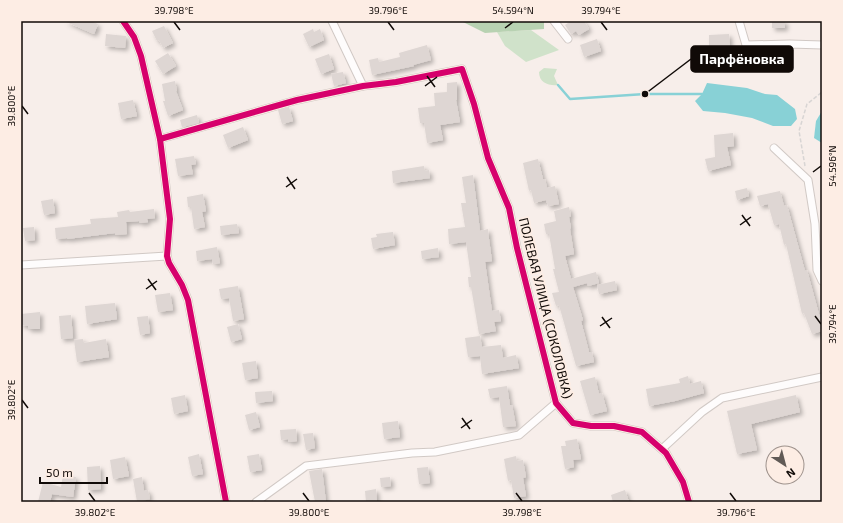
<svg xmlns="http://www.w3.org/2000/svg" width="843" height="523" font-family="'Exo 2',sans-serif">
	<defs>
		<filter id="shadow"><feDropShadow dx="3" dy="3" stdDeviation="2" flood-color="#0004"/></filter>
	</defs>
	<rect width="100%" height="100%" fill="#f7eeea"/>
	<g fill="#d0e2ca">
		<path d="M531,30L559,50L526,62L505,46L497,32Z"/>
		<path d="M544,68L557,69L554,76L558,85C549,86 539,83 539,72Z"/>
	</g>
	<path fill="#b8d2b2" d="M461,21H544V29L485,33Z"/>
	<g fill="#88d1d6">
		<path d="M707,83L747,88L765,94L777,95L795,109L797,119L791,126H773L752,118L725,113L703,111L695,101L702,94Z"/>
		<path d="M822,111V143L814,138L816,121Z"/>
	</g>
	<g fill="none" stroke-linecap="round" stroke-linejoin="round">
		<path stroke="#88d1d6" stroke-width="2.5" d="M558,85L570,99L645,94H702"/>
	</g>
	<g fill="#ded6d3" filter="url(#shadow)">
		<path d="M64,21H90L98,24L94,34Z"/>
		<path d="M571,21H584L589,29L579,35L576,31L571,34L565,25Z"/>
		<rect x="772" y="21" width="13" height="7"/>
		<path d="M164,26L173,43L163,48L159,40L157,41L152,31Z"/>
		<path d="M313,29L314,32L320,29L324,40L309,47L303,34Z"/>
		<path d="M106,34L126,36L125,48L105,46Z"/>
		<path d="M729,34L730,46L709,48V35Z"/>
		<path d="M597,39L601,51L584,57L580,45Z"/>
		<path d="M427,45L431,60L413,65L414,66L372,75L369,60L378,58L379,62L400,57L399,53Z"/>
		<path d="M168,53L176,66L163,74L155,61Z"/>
		<path d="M329,54L334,69L321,74L315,59Z"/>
		<path d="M343,72L346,83L334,86L331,74Z"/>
		<path d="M175,81L177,91H176L183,110L168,116L163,101H165L162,84Z"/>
		<path d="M457,82V100H456L460,122L440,125L443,140L427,143L424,123H420L418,108L435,106L434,93L447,92V83Z"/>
		<path d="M133,100L137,116L121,119L118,103Z"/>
		<path d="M289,107L293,121L282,124L278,110Z"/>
		<path d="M197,115L199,123L182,127L180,120Z"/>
		<path d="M243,127L248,140L228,148L223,135Z"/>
		<path d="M733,133L734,146L727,147L731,165L708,171L705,159L715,157L714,135Z"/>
		<path d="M194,156L196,164L191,165L193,174L178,176L175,159Z"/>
		<path d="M538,159L543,179H545L547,188L555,186L559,204L548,206L546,200L534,203L531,190L529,191L523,163Z"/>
		<path d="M424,166L425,171L429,170L430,178L393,183L392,171Z"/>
		<path d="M473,175L480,231L488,229L489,239L492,261L485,262L492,311L499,310L501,321L494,322L496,331L479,334L471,287H469L468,277H471L466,242L449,244L448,229L465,227L461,203H466L462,177Z"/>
		<path d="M747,188L749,196L737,200L735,191Z"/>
		<path d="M780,191L784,206L787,205L805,271L807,270L820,318L822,317V331L812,334L804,313L802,314L786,244L784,245L779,224L774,225L768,204L760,206L757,196Z"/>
		<path d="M203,194L206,211L202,212L205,227L194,229L191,207H188L187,197Z"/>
		<path d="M53,199L55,213L44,215L41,201Z"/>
		<path d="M569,207L571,216L569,217L571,228L570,229L574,254L565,256L571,279L596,272L599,283L588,286L587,283L573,287L583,320L581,321L589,352H592L594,362L576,366L559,305L556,306L552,293L559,292L553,269H555L549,234H546L544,224L556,221L554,211Z"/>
		<path d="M154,209L155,218L147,219L148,222L140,223L139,221L126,222L127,234L115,235V233L67,239V238L56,239L55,228L91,224L90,219L118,217L117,212L129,210L130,212Z"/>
		<path d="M237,224L239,233L221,235L220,226Z"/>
		<path d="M34,227L35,240L25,241L23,228Z"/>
		<path d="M393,232L395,245L373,249L371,238L377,237L376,234Z"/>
		<path d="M217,247L220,263L213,264L212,259L197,261L196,251Z"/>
		<path d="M438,248L439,257L422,259L421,251Z"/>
		<path d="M615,281L617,290L599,294L597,285Z"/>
		<path d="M238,286L244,319L233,321L229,298L221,299L219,289Z"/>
		<path d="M170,293L173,310L158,312L155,295Z"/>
		<path d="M115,303L117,319L87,324L85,306Z"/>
		<path d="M40,312V329H28V326L21,325V314Z"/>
		<path d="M71,315L73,338L61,339L59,316Z"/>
		<path d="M148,316L150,333L140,335L137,317Z"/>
		<path d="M238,324L242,339L231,342L227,327Z"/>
		<path d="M480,336L482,347L501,345L503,358L516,355L519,368L482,374L480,356L468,357L465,338Z"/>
		<path d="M83,339L84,343L106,339L109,357L77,362L74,340Z"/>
		<path d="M256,361L258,378L245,380L242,363Z"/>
		<path d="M688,376L690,384L701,381L704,393L675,401L649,406L646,389L680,383L679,379Z"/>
		<path d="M595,377L599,394L602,393L607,411L590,415L580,381Z"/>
		<path d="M507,386L510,405H512L516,426L503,427L499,397L490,398L488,389Z"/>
		<path d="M272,391L273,401L256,403L255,392Z"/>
		<path d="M185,395L188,411L174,414L171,398Z"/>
		<path d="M796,395L800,412L751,424L757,450L737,454L727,411Z"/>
		<path d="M256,412L260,427L249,430L245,415Z"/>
		<path d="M398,421L400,437L384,439L382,423Z"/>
		<path d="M296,429L297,441L288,442V439L281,440L280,430Z"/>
		<path d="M313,433L315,448L306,450L303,434Z"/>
		<path d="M577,439L581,459L573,460L574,467L565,469L561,446H566L565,441Z"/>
		<path d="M199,454L203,474L192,476L188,457Z"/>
		<path d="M259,454L262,470L250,472L247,456Z"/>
		<path d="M516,456L517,461L523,460L526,477L523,478L526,496L514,498L511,480L508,481L504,459Z"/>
		<path d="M125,457L129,476L113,479L110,460Z"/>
		<path d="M100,466L101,489L88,490L87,467Z"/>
		<path d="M428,467L430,483L419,484L417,468Z"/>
		<path d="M322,469L326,502H315L309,471Z"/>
		<path d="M63,475L76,477L73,497L52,494L50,502H38L43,482L61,487Z"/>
		<path d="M142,477L144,491L148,490L150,499L137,502L133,479Z"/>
		<path d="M390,477L391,486L381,487L380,478Z"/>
		<path d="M376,489L377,502H366L365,491Z"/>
		<path d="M625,490L629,502H613L611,495Z"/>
	</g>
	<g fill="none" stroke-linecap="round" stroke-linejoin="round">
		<defs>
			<g id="street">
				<path d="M123,21L134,37L141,56L160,139L170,219L167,256L169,263L182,285L188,300L226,502"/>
				<path d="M332,21L363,86"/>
				<path d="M554,21L568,39"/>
				<path d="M739,21L746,45L790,44L822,45"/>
				<path d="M160,139L297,100L363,86L396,82L462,69L474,104L488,158L509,208L517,248L556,403L573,423L591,426H614L642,432L666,453L683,482L689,502"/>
				<path d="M774,148L808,180L815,224L817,270L822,281"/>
				<path d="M21,265L167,256"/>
				<path d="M662,449L702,412L722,398L822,377"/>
				<path d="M256,502L306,466L412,453L435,452L519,435L556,403"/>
			</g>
		</defs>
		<use href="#street" stroke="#d1c9c5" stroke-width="9"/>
		<path stroke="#d8d5d4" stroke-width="1.5" stroke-dasharray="4 2" stroke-linecap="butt" d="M805,166L799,131L807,104L822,92"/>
		<use href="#street" stroke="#fefcfc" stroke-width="7"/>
		<defs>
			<g id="cycleway">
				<path d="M123,21L134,37L141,56L160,139L170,219L167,256L169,263L182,285L188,300L226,502"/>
				<path d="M160,139L297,100L363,86L396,82L462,69L474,104L488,158L509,208L517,248L556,403L573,423L591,426H614L642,432L666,453L683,482L689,502"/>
			</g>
		</defs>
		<use href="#cycleway" stroke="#fdede4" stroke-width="8"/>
		<use href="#cycleway" stroke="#d6006c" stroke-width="6"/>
	</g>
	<path fill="none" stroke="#100a07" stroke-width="1.5" d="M174,22L180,30M388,22L394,30M601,22L607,30M505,28L513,22M427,76L435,87M425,86L437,77M22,106L28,114M813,172L821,166M287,177L295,189M286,187L297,179M742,215L750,226M740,225L751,217M148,279L156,290M146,289L157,281M815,316L821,324M602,317L610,328M600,326L612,318M22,400L28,408M462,418L470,429M461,428L472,420M89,493L95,501M303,493L309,501M516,493L522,501M730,493L736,501"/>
	<g text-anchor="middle" stroke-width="3.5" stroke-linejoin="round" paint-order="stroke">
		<g font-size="13" fill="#100a07" stroke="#fdede4">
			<text transform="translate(546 308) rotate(76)" y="5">ПОЛЕВАЯ УЛИЦА (СОКОЛОВКА)</text>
		</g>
	</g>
	<path fill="none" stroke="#100a07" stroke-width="1.5" d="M645 94L691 59"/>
	<circle fill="#100a07" stroke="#fdede4" stroke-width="1.5" cx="645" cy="94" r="4"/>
	<rect fill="#100a07" stroke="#100a07" stroke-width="1.5" x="691" y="46" width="102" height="26" rx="4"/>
	<g font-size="14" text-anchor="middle" font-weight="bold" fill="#fff">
		<text x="742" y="64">Парфёновка</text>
	</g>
	<rect width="843" height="523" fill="none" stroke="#fdede4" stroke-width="44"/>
	<g transform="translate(785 465) rotate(144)"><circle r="19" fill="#fdede4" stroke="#9e928c"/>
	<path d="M0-3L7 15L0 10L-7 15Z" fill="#615a56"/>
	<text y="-6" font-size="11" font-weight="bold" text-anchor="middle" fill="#100a07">N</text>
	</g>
	<path d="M40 477v6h67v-6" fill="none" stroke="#100a07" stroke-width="2"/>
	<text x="46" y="477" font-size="12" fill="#100a07" stroke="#fdede4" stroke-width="3" paint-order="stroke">50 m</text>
	<rect x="22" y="22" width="799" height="479" fill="none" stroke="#100a07" stroke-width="1.5"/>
	<g font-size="10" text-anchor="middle" fill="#100a07">
		<text x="174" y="14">39.798°E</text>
		<text x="388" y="14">39.796°E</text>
		<text x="513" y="14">54.594°N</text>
		<text x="601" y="14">39.794°E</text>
		<text transform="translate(11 106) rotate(-90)" y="4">39.800°E</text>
		<text transform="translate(832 166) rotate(-90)" y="4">54.596°N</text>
		<text transform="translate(832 324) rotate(-90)" y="4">39.794°E</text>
		<text transform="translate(11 400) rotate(-90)" y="4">39.802°E</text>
		<text x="95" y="516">39.802°E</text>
		<text x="309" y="516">39.800°E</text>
		<text x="522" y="516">39.798°E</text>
		<text x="736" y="516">39.796°E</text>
	</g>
</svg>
